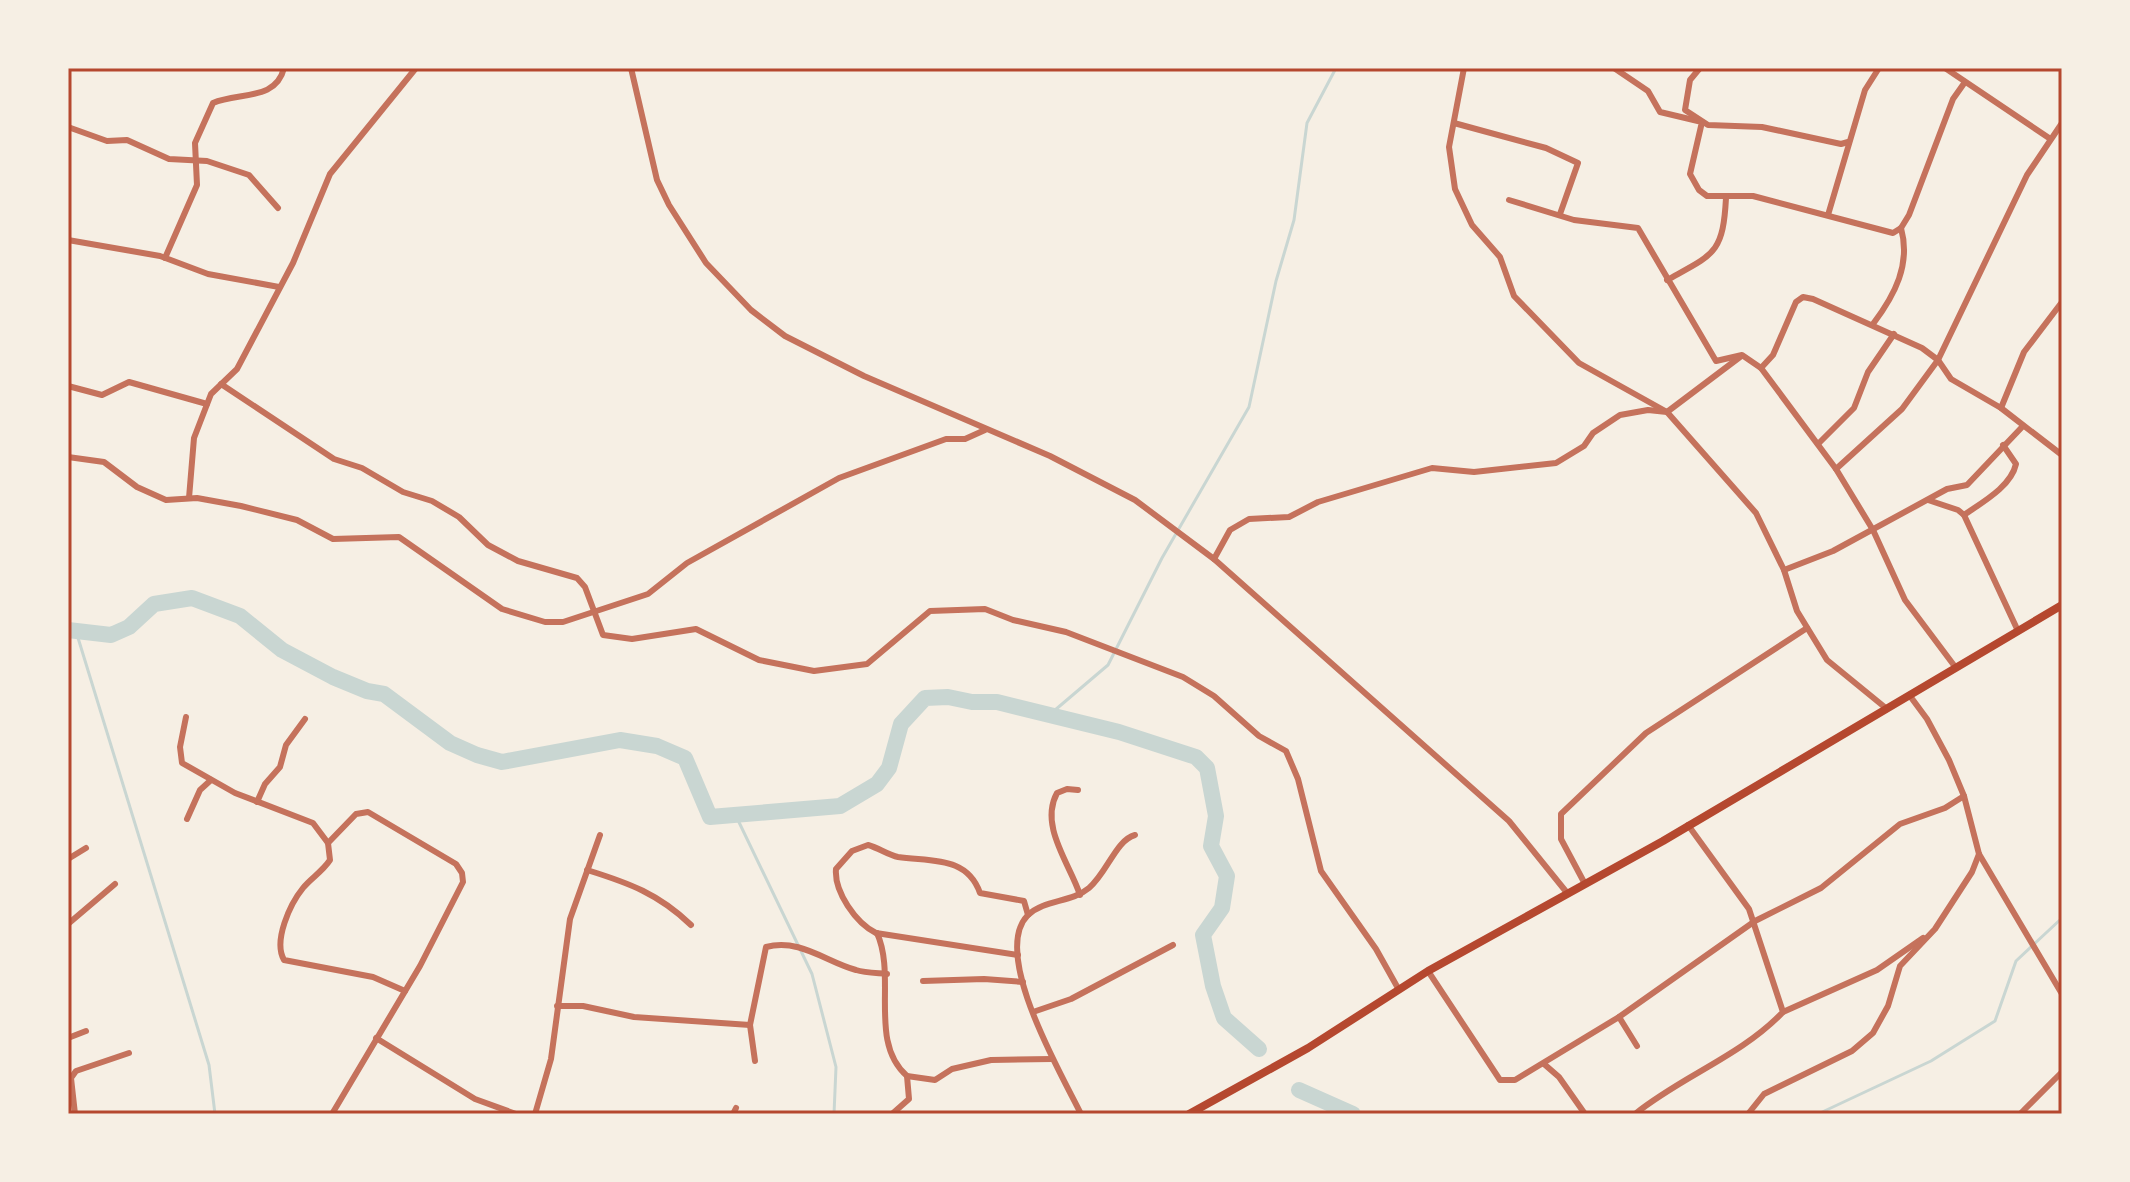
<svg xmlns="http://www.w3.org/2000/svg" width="2130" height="1182" font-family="Manrope,sans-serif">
	<rect width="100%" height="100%" fill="#f6efe4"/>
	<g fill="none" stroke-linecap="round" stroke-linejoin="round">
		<g stroke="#c9d6d2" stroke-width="3">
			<path d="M75,628L209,1065L215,1114"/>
			<path d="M1048,716L1108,665L1162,558L1249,407L1276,281L1294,220L1307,123L1336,68"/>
			<path d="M736,816L812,974L836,1067L834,1114"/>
			<path d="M1818,1114L1931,1061L1995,1021L2016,961L2062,918"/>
		</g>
		<g stroke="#c9d6d2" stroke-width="16">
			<path d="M68,630L111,635L129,627L154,604L192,598L240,616L282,650L333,677L367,691L384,694L450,743L477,755L502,762L620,740L657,746L685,758L710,817L840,806L877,784L889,768L901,724L925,698L948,697L972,702H997L1119,732L1196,757L1207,768L1216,816L1211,846L1227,876L1222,908L1203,935L1213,986L1224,1018L1259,1049"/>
			<path d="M1299,1090L1353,1114"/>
		</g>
		<g stroke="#c5725c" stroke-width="6">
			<path d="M631,68L657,180L669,205L706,263L751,310L785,336L864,376L1050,456L1135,500L1214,559L1509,821L1568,894"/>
			<path d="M1464,68L1449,147L1455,189L1472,225L1500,257L1514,296L1579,363L1667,412L1756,513L1784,570L1797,611L1827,660L1887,709"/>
			<path d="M1614,68L1648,91L1660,112L1702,122L1690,174L1699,190L1707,196H1753L1893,233L1901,228L1909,215L1953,99L1965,82"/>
			<path d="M1700,68L1690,80L1685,110L1708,125L1762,127L1841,144L1848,142"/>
			<path d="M1945,68L2049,138"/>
			<path d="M1454,123L1546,148L1578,163L1560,214"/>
			<path d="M68,127L107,141L127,140L169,159L207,161L249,175L278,208"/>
			<path d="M1509,200L1574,220L1638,228L1716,361L1742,355L1761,368L1836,469L1873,530L1905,600L1956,668"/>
			<path d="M1828,215L1865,90L1879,68"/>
			<path d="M68,240L160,256L208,274L279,287"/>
			<path d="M165,258L197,185L195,143L213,103C239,92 276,101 284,68"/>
			<path d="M1667,280C1714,254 1723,254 1726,198"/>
			<path d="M1873,324C1895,295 1911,264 1901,228"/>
			<path d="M1761,368L1773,355L1796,302L1803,297L1813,299L1922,348L1938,360L1951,379L2001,408L2062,455"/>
			<path d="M221,384L334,459L362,468L403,492L432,501L459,517L488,545L518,561L577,578L585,587L603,635L632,639L696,629L759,660L814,671L867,664L930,611L985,609L1013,620L1066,632L1183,677L1214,696L1259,736L1286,751L1298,779L1321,871L1376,949L1399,990"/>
			<path d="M68,386L102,395L129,382L207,404"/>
			<path d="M2001,408L2024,352L2062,302"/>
			<path d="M1818,444L1854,408L1868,372L1894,334"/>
			<path d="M68,457L104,462L137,487L166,500L197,498L241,506L297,520L333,539L399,537L502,609L545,622H563L648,594L687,563L839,478L946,439H965L985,430"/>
			<path d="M1836,469L1902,409L1938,360L2027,175L2062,123"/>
			<path d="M189,498L194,438L211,394L237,369L293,263L330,174L416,68"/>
			<path d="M1928,500L1958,510L1964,515L2018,631"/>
			<path d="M1964,515C1981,503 2011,487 2016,464L2003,445"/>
			<path d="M1214,559L1230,530L1249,519L1289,517L1318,502L1432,468L1474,472L1556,463L1584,446L1593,433L1620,415L1648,410L1667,412L1740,357"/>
			<path d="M1784,570L1833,551L1947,489L1967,485L2023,426"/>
			<path d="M1910,696L1927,719L1949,760L1964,796L1979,854L2062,994"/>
			<path d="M186,717L180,747L182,763L235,793L313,823L328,843L330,860C322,872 311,878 303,888C290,904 273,941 284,960L373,977L405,991"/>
			<path d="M1078,790L1067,789L1057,793C1039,826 1070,864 1080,895"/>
			<path d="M257,802L265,784L280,767L286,745L305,719"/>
			<path d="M187,819L200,790L211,780"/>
			<path d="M328,843L356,814L368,812L456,864L462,873L463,882L420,966L332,1114"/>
			<path d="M68,859L86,848"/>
			<path d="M587,870C629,883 659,894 691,925"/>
			<path d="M1585,884L1561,839V814L1646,733L1807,628"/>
			<path d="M68,924L115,884"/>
			<path d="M877,933C897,977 868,1042 907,1076L935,1080L952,1069L991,1060L1052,1059"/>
			<path d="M1018,955L876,933C856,923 834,892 836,869L852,851L868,845C879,848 888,855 898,857C932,862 967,856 980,893L1024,901L1028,915"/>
			<path d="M1428,971L1500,1080H1515L1619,1017L1637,1046"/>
			<path d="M923,981L984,979L1023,982"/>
			<path d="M557,1006H583L634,1017L750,1025"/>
			<path d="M1033,1012L1071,999L1173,945"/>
			<path d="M1783,1012L1877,970L1923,938"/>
			<path d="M1619,1017L1755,921L1821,888L1900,824L1945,808L1964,796"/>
			<path d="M68,1038L86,1031"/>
			<path d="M376,1038L475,1099L516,1114"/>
			<path d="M755,1061L750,1025L766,947C800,938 826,962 856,970C865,973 877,973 887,974"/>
			<path d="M1544,1064L1559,1077L1585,1114"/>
			<path d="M75,1114L71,1078L76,1071L129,1053"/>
			<path d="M535,1114L551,1059L570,919L600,835"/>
			<path d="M733,1114L736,1108"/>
			<path d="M892,1114L909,1099L907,1076"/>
			<path d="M1081,1114C1062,1075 990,953 1028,915C1045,899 1071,903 1089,888C1107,873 1116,840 1135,835"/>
			<path d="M1635,1114C1682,1076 1741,1056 1783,1012L1749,909L1688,825"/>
			<path d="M1748,1114L1764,1094L1852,1051L1873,1033L1888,1006L1900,966L1935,929L1972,872L1979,854"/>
			<path d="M2020,1114L2062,1072"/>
		</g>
		<path stroke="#b5482f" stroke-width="8" d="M1189,1114L1308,1048L1428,971L1663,841L2062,605"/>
	</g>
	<rect width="2130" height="1182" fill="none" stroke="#f6efe4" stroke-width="140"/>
	<rect x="70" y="70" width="1990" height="1042" fill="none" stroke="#b5482f" stroke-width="3"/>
</svg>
